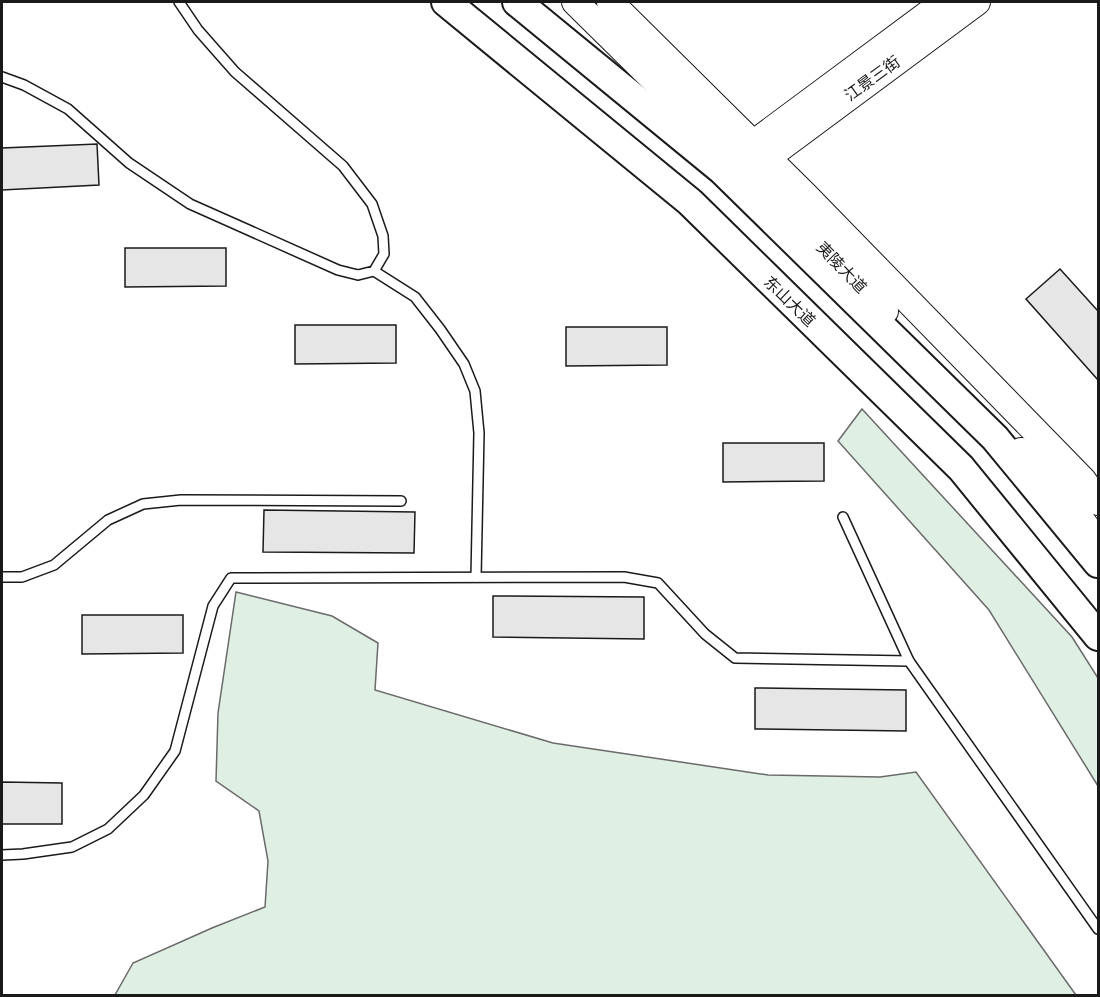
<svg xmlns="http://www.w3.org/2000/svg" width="1100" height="997" font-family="Karla,'Noto Sans SC',sans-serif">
	<rect width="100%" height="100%" fill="#fff"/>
	<g fill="#e0efe3" stroke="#6a6a6a" stroke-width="1.5">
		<path d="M862,409L1072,637L1098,678V786L989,610L838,441Z"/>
		<path d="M236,592L332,616L378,643L375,690L553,743L768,775L880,777L916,772L1076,995H115L133,963L212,928L265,907L268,861L259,811L216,781L218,713Z"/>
	</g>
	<g fill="#e6e6e6" stroke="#1a1a1a" stroke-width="1.5">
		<path d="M97,144L99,185L2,190V148Z"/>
		<path d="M125,248H226V286L125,287Z"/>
		<path d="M1060,269L1098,311V380L1026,299Z"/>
		<path d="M295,325H396V363L295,364Z"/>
		<path d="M566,327H667V365L566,366Z"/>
		<path d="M723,443H824V481L723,482Z"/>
		<path d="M264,510L415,512L414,553L263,552Z"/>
		<path d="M493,596L644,597V639L493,637Z"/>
		<path d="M82,615H183V653L82,654Z"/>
		<path d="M755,688L906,690V731L755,729Z"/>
		<path d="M2,782L62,783V824H2Z"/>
	</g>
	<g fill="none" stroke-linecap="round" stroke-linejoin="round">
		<defs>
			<g id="lane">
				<path d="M2,77L24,85L68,109L129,163L190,204L338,270L358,275L374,271L384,254L383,236L372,204L343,166L235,72L198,30L179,2"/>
				<path d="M374,271L415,297L440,329L464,364L475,391L479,433L476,577"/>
				<path d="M843,517L909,661L1098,929"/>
				<path d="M2,577H22L54,565L108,520L143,504L181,500L401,501"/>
				<path d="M2,855L23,854L72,847L108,829L144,795L175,751L213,606L231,578L624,577L658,583L705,634L735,658L909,661"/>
			</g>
			<g id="secondary">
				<path d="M575,2L788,212L885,311"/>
				<path d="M610,2L805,195L1083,480L1098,502"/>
				<path d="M754,143L944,2"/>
				<path d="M768,157L977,2"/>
				<path d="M1021,451L1064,496L1098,543"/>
			</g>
			<g id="primary">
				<path d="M446,2L690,202L961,468L1098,636"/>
				<path d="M517,2L722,170L995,438L1098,563"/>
			</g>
		</defs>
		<use href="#lane" stroke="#1a1a1a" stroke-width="12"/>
		<use href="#secondary" stroke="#1a1a1a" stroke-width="28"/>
		<use href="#primary" stroke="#1a1a1a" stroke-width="32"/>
		<use href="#lane" stroke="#fff" stroke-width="9"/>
		<use href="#secondary" stroke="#fff" stroke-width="26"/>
		<use href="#primary" stroke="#fff" stroke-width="28"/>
	</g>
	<g text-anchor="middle" stroke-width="4.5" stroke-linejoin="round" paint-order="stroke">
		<g font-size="16" fill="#1a1a1a" stroke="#fff">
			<text transform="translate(872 78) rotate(-36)" y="6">江景三街</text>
			<text transform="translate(842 267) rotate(46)" y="6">夷陵大道</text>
			<text transform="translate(790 301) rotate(44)" y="6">东山大道</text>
		</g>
	</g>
	<rect width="1100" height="997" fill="none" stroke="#1a1a1a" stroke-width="6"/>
</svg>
